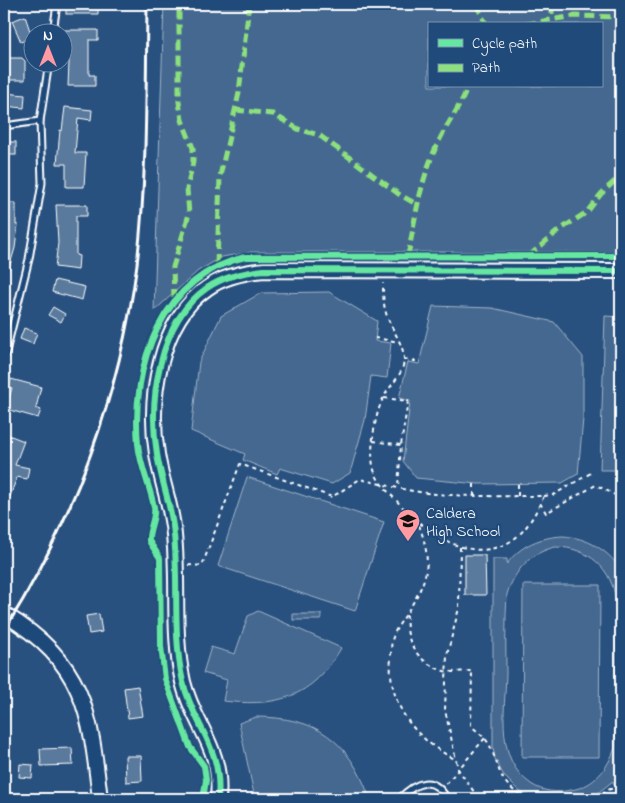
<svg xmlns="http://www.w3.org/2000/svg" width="625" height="803" font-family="'Indie Flower',sans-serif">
	<rect width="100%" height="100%" fill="#28517f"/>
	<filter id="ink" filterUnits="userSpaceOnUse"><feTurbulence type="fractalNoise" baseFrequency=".02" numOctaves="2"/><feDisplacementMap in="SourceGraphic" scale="10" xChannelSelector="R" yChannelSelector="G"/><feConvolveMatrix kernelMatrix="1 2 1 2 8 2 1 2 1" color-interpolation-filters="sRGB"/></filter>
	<g filter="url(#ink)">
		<g fill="#446890" stroke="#a2b4c8" fill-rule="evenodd">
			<path d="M164,4H621V252H251L222,257L198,271L154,311ZM429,24H601V86H429Z"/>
			<path d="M329,292L377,321L375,341L391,343L387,378L371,376L365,420L350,473L332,484L280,468L277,474L243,460L245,454L191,431L199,362L221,316L261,293Z"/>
			<path d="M433,306L492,308L554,322L583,357V419L578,474L562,483L478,484L416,478L403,461L410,401L399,398L408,362L419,364Z"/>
			<path d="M605,316L621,317V470H600Z"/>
			<path d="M247,477L384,522L355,611L218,566Z"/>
			<path d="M563,536C588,538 606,549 621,569V785H614L613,781L590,799H533L519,791L504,776L495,759L493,748V559H507V564C520,545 541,537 563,536ZM555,547C589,547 612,569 616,601L615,748C607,769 595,786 571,790C557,793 543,792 531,784C495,759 505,712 506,674C506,648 505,621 507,594C515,570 530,553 555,547Z"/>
			<path d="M523,585H600L599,757H522Z"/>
			<path d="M258,611L341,648C312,698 278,707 223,701L227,680L203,673L211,647L235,654L248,616Z"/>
			<rect x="293" y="614" width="28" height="6"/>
			<path d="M256,717C317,717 348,740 369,796L360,799H255L239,723Z"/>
		</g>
		<g fill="#5a7a9d" stroke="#fff">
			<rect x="66" y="6" width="32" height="8"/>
			<path d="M25,16L32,37L21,42L12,21Z"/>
			<path d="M64,30H98V40H89V75H95V86H68L70,40H64Z"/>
			<path d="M4,58H22L25,61V80H8L9,74H4Z"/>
			<path d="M5,93L25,95L24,108L4,106Z"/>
			<path d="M65,107L92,110L91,120L78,118L75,153H86L84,187H66V164H57L60,130L62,131Z"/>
			<rect x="4" y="142" width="12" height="13"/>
			<path d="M4,203H16V225H18L15,248L6,278H4Z"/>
			<path d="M56,205H87V216H76V255L79,256L78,270L55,267L58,243Z"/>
			<path d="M55,280L85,287L82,300L52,292Z"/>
			<path d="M53,307L65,314L61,322L48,315Z"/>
			<path d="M24,328L37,333L33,344L20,339Z"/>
			<path d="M11,379L41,387L36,408L41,410L38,418L6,409L12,388L9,387Z"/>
			<path d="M6,434L24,441L15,465L29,468L27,479L17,477L5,511L4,441Z"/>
			<path d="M465,555H485L486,595H465Z"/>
			<path d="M99,614L102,632L89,634L86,616Z"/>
			<path d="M138,686L143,716L128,718L124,688Z"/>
			<path d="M72,748L73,765L41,766L40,749Z"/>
			<path d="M125,756H141L142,781L126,782Z"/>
			<path d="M20,764L33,765L32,778L19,777Z"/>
		</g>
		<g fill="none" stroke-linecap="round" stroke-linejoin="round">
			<defs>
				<g id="lane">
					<path d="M4,6L7,4"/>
					<path d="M53,32L57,4"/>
					<path d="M4,126L40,121"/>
					<path d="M4,360L29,259L42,183L40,121L49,62"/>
					<path d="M399,799C416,782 433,774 447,799"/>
				</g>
				<g id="secondary">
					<path d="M4,614C85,663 90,711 100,799"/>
					<path d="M218,799C223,747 194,727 183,682C172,633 179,584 174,535C172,507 161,481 157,454C148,400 159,321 207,288C224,276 245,272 264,270L621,271"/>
				</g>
			</defs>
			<use href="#lane" stroke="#fff" stroke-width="9"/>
			<use href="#secondary" stroke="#fff" stroke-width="18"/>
			<g stroke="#fff" stroke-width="2" stroke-dasharray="4 4" stroke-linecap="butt">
				<path d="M375,338L400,342"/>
				<path d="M404,359L419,362"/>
				<path d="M384,398L408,401L401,445L398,487"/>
				<path d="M373,441L401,445"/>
				<path d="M474,484V496"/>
				<path d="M518,484V496"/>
				<path d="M544,496L553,495L591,473"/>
				<path d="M540,503L546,513L596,485L621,498"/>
				<path d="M419,525C432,561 429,578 408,611C403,620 396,627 393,637C391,643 391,650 391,656C387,704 414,739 455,759"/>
				<path d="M460,547L459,608L447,655L445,710L458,769L479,799"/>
				<path d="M188,565L202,566L240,464L332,497L360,479C385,485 411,492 436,494C472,497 508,496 544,496C536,512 527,531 511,541C469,567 423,530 396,500C386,490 376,480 373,466C370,447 375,411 385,395C390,386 400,377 403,366C408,347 391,331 386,313C383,303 383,293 383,283"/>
				<path d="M407,615C404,642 418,663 444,671C452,673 463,671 472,671L471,726C478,732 486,738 490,746C502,773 498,784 528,799"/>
				<path d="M446,784L485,738"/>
				<path d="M595,799L610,789H621"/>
			</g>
			<use href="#lane" stroke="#1f4a7a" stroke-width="5"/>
			<use href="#secondary" stroke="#1f4a7a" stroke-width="14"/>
			<path stroke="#fff" stroke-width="3" d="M4,631C74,520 120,395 137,264C147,178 146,90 147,4"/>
			<g stroke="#8de07e" stroke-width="5" stroke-dasharray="10 5" stroke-linecap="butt">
				<path d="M476,4L486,24"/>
				<path d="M552,4V18"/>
				<path d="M526,24L574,16L621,17"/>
				<path d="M235,110L273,114L298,129L319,135L400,195L418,205"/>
				<path d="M408,256C415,218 421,176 439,141C448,122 461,106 468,86"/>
				<path d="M529,256L558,231L587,212L601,194L621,175"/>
				<path d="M217,265L220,176L239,93L249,4"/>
				<path d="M174,299L173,267L189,214L187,189L193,162V148L182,120L179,102V4"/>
			</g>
			<defs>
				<g id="cycleway">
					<path d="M203,799L206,780L204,766L190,747L165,679L161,646L160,558L149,541C148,529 156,519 154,507C150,486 140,466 138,444C131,365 161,277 245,257L621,256"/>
					<path d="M218,799C223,747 194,727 183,682C172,633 179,584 174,535C172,507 161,481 157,454C148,400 159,321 207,288C224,276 245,272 264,270L621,271"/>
				</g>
			</defs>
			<use href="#cycleway" stroke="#1f4a7a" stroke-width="9"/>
			<use href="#cycleway" stroke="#66e7a1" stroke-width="6"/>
		</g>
	</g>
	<defs>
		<symbol id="school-pin" viewBox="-11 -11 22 30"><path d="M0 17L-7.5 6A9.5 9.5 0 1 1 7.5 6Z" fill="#ff9aa2" stroke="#1f4a7a"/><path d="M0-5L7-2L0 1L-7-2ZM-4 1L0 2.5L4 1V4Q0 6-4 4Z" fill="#111"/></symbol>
	</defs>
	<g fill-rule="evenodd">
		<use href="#school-pin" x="394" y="507" width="28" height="38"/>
	</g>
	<g text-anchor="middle" stroke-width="4.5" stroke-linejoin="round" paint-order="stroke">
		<g font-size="16" fill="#fff" stroke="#1f4a7a" text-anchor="start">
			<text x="426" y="518">Caldera<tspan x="426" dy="18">High School</tspan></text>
		</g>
	</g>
	<rect width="625" height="803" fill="none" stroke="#1f4a7a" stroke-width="20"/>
	<rect x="10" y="10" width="605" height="783" fill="none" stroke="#fff" stroke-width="2" filter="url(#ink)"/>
	<rect x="428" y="22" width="175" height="65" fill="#1f4a7a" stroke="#7992af"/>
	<rect x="438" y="39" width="25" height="8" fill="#66e7a1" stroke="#7992af"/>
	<text x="472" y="48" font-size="15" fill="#ffffff">Cycle path</text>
	<rect x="438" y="64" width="25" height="8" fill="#8de07e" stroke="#7992af"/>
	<text x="472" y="72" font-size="15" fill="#ffffff">Path</text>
	<g transform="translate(48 48)"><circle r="24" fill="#1f4a7a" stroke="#7992af"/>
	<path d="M0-4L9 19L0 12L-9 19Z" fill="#ff9aa2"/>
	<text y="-8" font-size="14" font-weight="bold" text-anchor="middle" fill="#ffffff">N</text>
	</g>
</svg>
